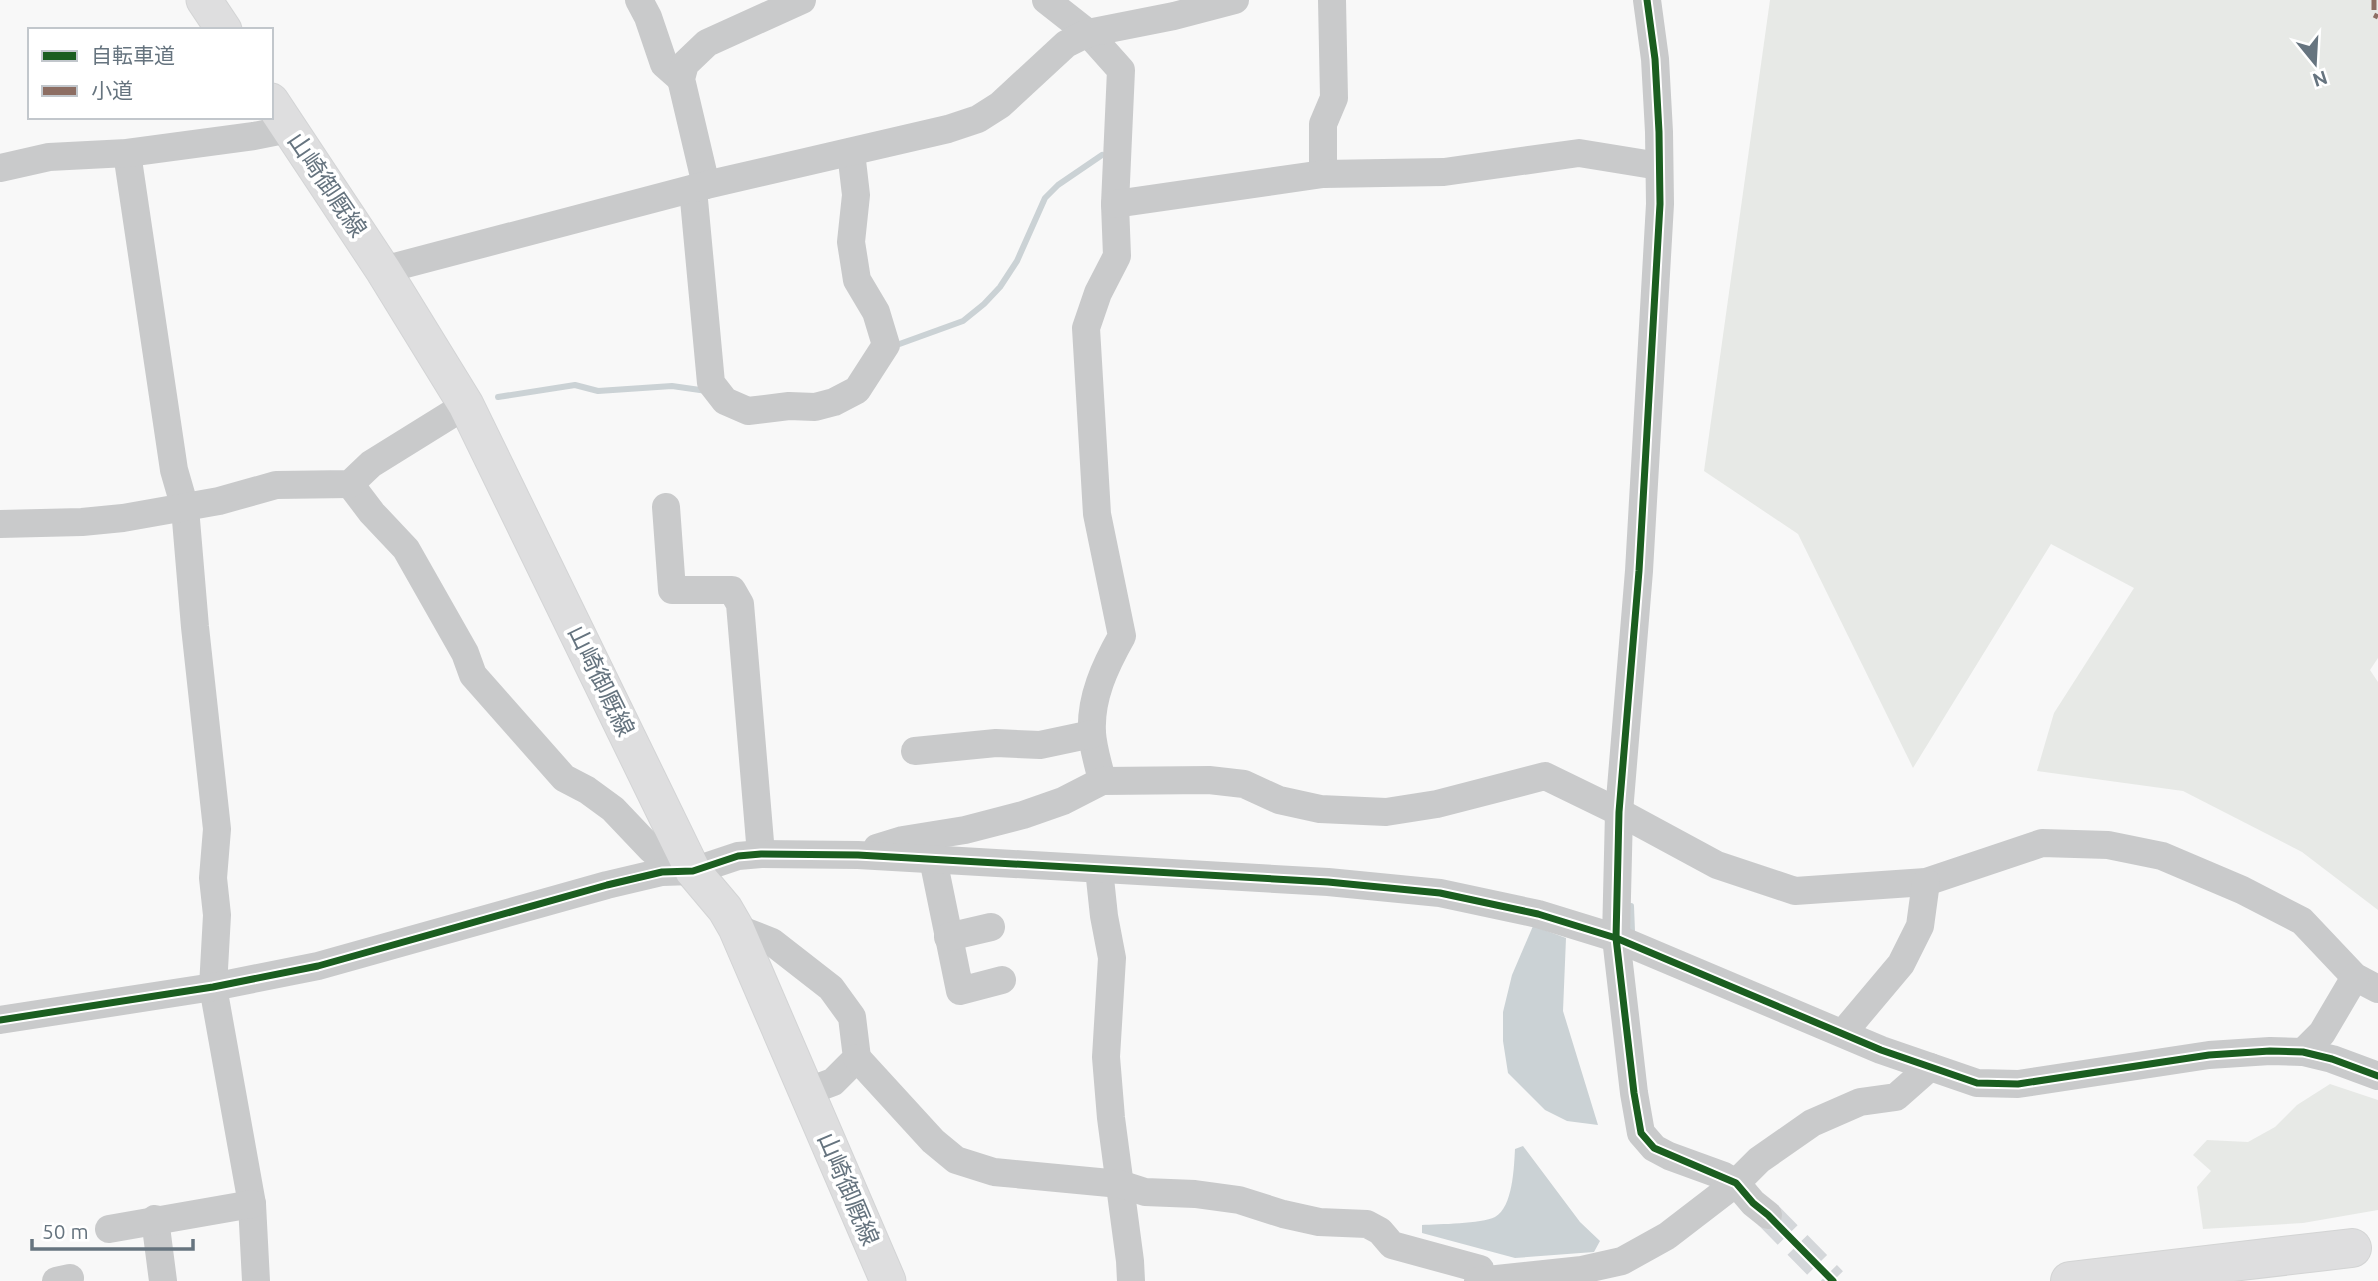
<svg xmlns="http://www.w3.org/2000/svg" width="2378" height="1281" font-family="Ubuntu,'Noto Sans JP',sans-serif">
	<rect width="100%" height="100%" fill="#f8f8f8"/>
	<g fill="#e7e9e6">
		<path d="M1770,0H2378V658L2370,670L2378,682V910L2302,852L2183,791L2037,771L2054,713L2134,588L2051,544L1913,768L1798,534L1704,471Z"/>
		<path d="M2330,1084L2378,1100V1210L2303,1223L2203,1229L2197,1187L2211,1171L2193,1155L2207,1140L2248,1142L2275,1127L2297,1105Z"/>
	</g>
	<g fill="#cbd2d5">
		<path d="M1533,926L1566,938L1563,1011L1598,1125L1567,1121L1545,1110L1508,1073L1503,1041V1012L1512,975Z"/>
		<path d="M1523,1146L1580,1222L1600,1241L1594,1252L1515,1258L1422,1233V1225C1439,1224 1481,1224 1495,1217C1513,1207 1514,1167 1515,1149Z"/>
	</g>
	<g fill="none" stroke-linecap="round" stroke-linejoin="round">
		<g stroke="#cbd2d5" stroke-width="6">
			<path d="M894,346L963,321L984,304L1000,287L1017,261L1045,198L1058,185L1102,155"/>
			<path d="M498,397L575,385L598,391L672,386L707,391"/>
			<path d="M1631,906L1632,931"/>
		</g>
		<path stroke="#d4d7da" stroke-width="28" stroke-dasharray="28 14" stroke-linecap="butt" d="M1768,1215L1833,1281"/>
		<defs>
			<g id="major">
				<path d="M204,0L224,30"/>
				<path d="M271,101L383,270L466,405L693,871L725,909L736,928L888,1281"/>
			</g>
			<path id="highway" d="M2070,1281L2352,1248"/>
		</defs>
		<use href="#major" stroke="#d3d4d5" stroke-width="37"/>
		<use href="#highway" stroke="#d3d4d4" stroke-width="40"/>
		<g stroke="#c9cacb" stroke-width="28">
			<path d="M639,0L648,17L664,64L681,79"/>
			<path d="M1046,0L1088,33L1121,70L1115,204L1117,256L1098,293L1086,328L1097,514L1122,636C1105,666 1090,698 1092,733C1093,749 1099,766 1102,781"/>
			<path d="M1647,0L1655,59L1659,132L1660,204L1639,571L1619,812L1616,938L1634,1093L1641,1133L1654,1148L1669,1156L1724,1176L1736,1183L1753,1203L1768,1215"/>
			<path d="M127,153L174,470L185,508L195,627L217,829L213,878L217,915L213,987L252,1204L256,1281"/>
			<path d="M0,168L49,157L127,153L254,136L289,129"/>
			<path d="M1323,174V124L1334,98L1332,0"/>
			<path d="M706,185L681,79L685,64L707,43L802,0"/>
			<path d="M693,189L711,383L725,401L748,411L789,406L815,407L834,402L857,390L886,345L876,312L857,280L851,242L856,195L851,152"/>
			<path d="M1115,204L1323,174L1444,172L1579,153L1659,166"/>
			<path d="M383,270L706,185L948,129L978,119L1000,105L1066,44L1088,33L1174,16L1235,0"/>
			<path d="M350,484L372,513L406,549L465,653L473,675L564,778L587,790L613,809L651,849L677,871"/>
			<path d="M666,507L672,590H732L740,604L761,854"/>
			<path d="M0,524L82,522L123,518L219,501L276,485L350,484L371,464L466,405"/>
			<path d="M915,751L996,743L1040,745L1092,734"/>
			<path d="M877,848L903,840L965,830L1023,815L1063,801L1102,781L1209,780L1244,784L1279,800L1320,809L1386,812L1437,804L1545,776L1619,812L1717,865L1795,891L1926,882L2042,843L2108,845L2162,856L2242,890L2302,921L2355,977L2378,989"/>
			<path d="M933,859L960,991L1002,980"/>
			<path d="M1099,869L1104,916L1112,958L1106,1057L1111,1118L1130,1261L1131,1281"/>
			<path d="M736,928L772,942L831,988L852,1017L857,1058L833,1082L806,1092"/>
			<path d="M948,937L991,927"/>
			<path d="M0,1020L213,987L318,966L607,885L662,872L693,871L738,856L761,854L858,855L1328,882L1440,893L1538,914L1616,938L1881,1050L1977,1083L2018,1084L2209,1055L2270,1051L2303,1052L2332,1059L2378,1076"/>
			<path d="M1843,1033L1901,964L1920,926L1926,882"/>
			<path d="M2303,1052L2322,1033L2355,977"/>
			<path d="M857,1058L933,1141L956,1160L994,1172L1120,1184L1145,1192L1195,1194L1239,1200L1283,1214L1319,1222L1367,1224L1380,1231L1392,1245L1480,1269L1482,1280"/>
			<path d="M155,1219L163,1281"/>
			<path d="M109,1229L252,1204"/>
			<path d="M56,1281L70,1278"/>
			<path d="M1478,1281L1582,1270L1622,1261L1667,1236L1736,1183L1759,1160L1812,1123L1860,1102L1896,1097L1930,1067"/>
		</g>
		<use href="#major" stroke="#dededf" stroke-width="35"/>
		<use href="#highway" stroke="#dededf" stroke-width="38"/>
		<path stroke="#8d6e63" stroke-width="5" stroke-dasharray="10 5" stroke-linecap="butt" d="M2374,0V15L2378,17"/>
		<defs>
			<g id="cycleway">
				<path d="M1647,0L1655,59L1659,132L1660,204L1639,571L1619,812L1616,938L1634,1093L1641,1133L1654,1148L1736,1183L1753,1203L1768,1215L1833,1281"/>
				<path d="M0,1020L213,987L318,966L607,885L662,872L693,871L738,856L761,854L858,855L1328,882L1440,893L1538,914L1616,938L1881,1050L1977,1083L2018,1084L2209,1055L2270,1051L2303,1052L2332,1059L2378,1076"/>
			</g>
		</defs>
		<use href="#cycleway" stroke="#fff" stroke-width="11"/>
		<use href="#cycleway" stroke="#1b5e20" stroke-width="7"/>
	</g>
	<g text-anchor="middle" stroke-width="7" stroke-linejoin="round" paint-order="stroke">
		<g font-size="24" fill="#66747f" stroke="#fff">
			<text transform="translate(327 185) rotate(56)" y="8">山崎御厩線</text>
			<text transform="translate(601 681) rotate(64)" y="8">山崎御厩線</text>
			<text transform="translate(848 1189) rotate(67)" y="8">山崎御厩線</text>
		</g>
	</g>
	<rect x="28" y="28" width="245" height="91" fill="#ffffff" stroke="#c2c7cc" stroke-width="2"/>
	<rect x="42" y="51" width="35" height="10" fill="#1b5e20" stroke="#c2c7cc" stroke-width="2"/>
	<text x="91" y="63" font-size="21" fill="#66747f">自転車道</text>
	<rect x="42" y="86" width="35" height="10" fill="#8d6e63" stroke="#c2c7cc" stroke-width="2"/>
	<text x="91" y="98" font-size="21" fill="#66747f">小道</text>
	<g transform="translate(2315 63) rotate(162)" stroke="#ffffff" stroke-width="5" paint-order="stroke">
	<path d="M0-5L12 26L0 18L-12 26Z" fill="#66747f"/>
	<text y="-10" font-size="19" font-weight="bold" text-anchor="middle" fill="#66747f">N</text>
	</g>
	<path d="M32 1239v10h161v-10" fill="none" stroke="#66747f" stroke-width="3.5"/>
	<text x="42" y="1239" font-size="21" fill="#66747f" stroke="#ffffff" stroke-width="5" paint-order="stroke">50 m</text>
</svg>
